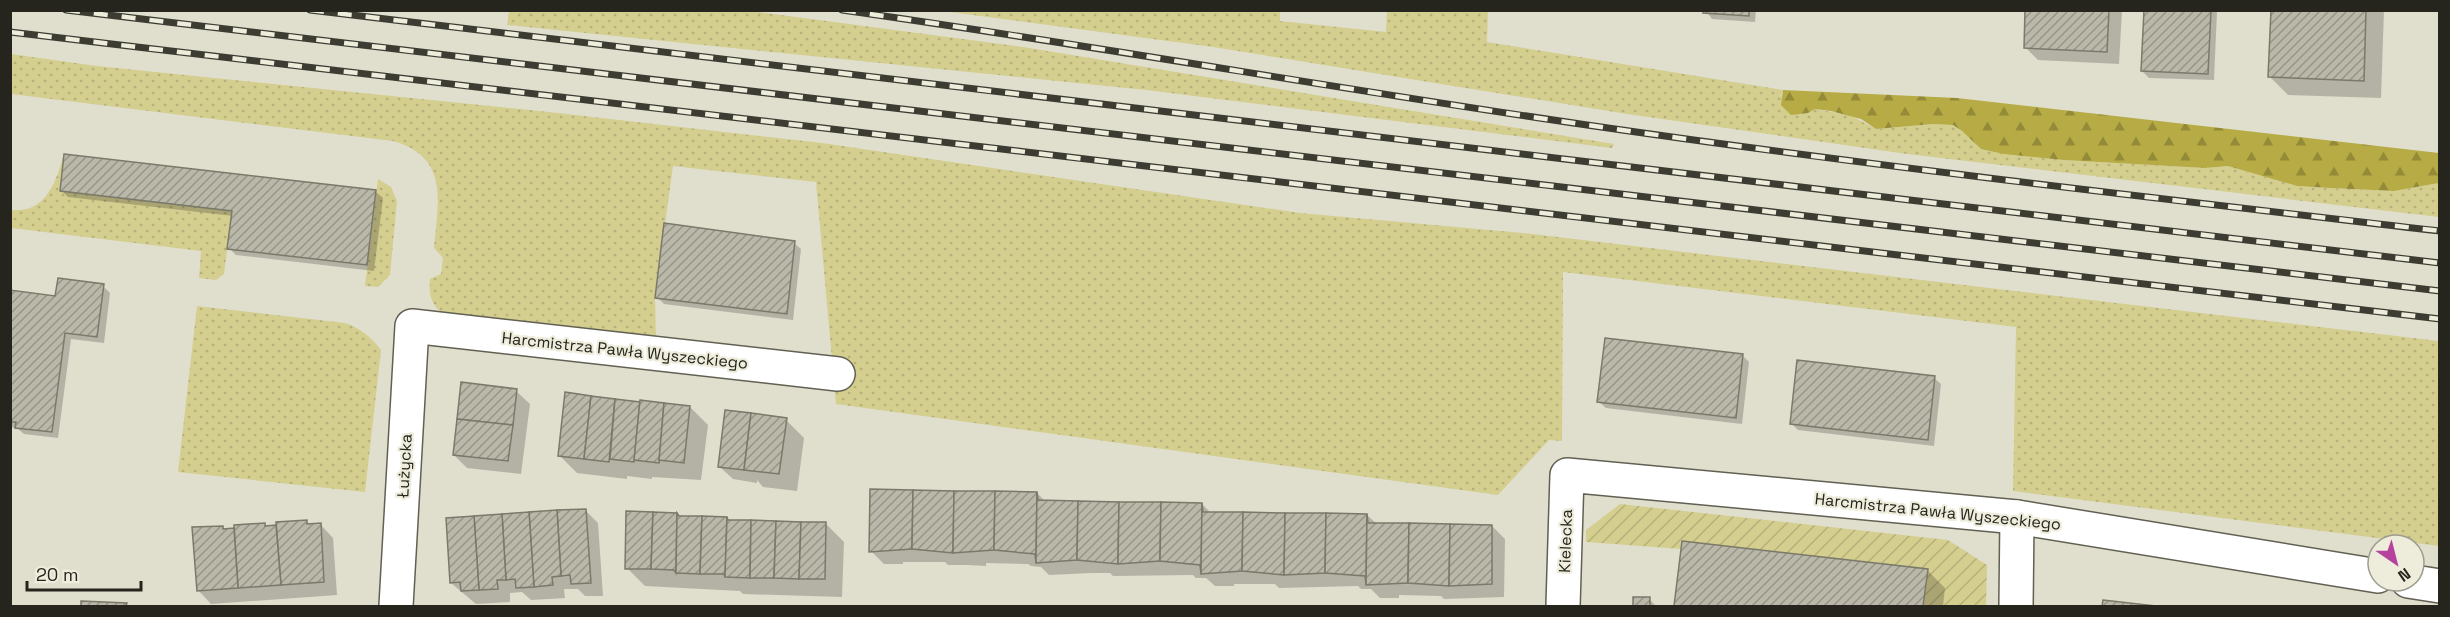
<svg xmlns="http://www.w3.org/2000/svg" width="2450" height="617" font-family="'Space Grotesk',sans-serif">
	<defs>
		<pattern id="grass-dots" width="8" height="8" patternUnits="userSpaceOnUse" patternTransform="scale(1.5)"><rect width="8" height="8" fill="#d4ce8f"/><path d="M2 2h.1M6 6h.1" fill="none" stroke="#b6b17b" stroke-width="1.8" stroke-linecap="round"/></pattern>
		<pattern id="forest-firs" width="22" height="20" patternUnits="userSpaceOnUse" patternTransform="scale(1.5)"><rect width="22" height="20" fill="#b6ab44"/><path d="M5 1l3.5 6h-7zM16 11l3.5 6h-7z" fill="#948b38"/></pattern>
		<pattern id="garden-furrows" width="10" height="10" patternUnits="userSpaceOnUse" patternTransform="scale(1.5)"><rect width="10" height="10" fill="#d4ce8f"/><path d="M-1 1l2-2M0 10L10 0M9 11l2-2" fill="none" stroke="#b6b17b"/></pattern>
		<pattern id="building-hatch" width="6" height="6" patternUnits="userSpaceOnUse" patternTransform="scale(1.5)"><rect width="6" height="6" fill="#bab8a8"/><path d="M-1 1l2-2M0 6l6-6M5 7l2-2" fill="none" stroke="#979588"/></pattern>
	</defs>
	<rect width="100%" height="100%" fill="#e0dfce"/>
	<g fill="url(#grass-dots)">
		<path d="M1280,10V21L1386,32L1387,11H1488L1487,42L1783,90L1781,96L1808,113L1815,109L1850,115L1876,129L1933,124L1953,125L1962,131L1981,149L2064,160L2205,168L2228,166L2297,186L2330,188L2394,191L2439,183V217L1907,154L1627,114L1213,47L943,11Z"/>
		<path d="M509,11H751L1023,47L1614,144L1612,148L1146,90L507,25Z"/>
		<path d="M11,54L97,66L549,112L822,143L1300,213L1523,233L2439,341V546L2013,491L2016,327L1563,272L1562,441L1549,440L1498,495L836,404L816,182L673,166L655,298L656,340L442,313C430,303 429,293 430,279L441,274L443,258L434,248C438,203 450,157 393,141L11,94Z"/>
		<path d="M64,154L60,191L232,211L224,274L216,280L199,278L201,251L11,228L10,210C46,214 56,182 64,154Z"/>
		<path d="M378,179L391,187L397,201L390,275L378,287L365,286Z"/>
		<path d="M197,306L345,323C360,328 371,337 381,350L365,492L178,472Z"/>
	</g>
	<path fill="url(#forest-firs)" d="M1783,90L1957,98L2439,153V183L2394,191L2330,188L2297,186L2228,166L2205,168L2064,160L2004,154L1981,149L1962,131L1953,125L1933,124L1876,129L1861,119L1831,111L1815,109L1808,113L1791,115L1781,105Z"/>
	<path fill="url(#garden-furrows)" d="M1620,504L1948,540L1987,565L1986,606H1923L1927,569L1683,541L1681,549L1586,542V530Z"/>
	<g fill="#0003">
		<path d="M1705,10H1756L1755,22L1712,19Z"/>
		<path d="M2027,10H2122L2119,64L2038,60L2025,47Z"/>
		<path d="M2145,10H2216L2217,12L2214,80L2149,78L2142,71Z"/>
		<path d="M2272,10H2384L2381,98L2288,95L2270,77Z"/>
		<path d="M61,190L376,192L383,198L374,271L236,255L229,248L233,216L68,197Z"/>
		<path d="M794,243L801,249L793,320L664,304L657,297Z"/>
		<path d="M103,286L110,293L104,343L71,339L58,438L24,434L17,428L10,427V292L57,297Z"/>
		<path d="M1742,355L1749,362L1742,424L1606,408L1599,402Z"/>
		<path d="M1934,378L1941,384L1934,446L1798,430L1791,423Z"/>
		<path d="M516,391L530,404L521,474L467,468L454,455Z"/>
		<path d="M566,394L641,404L690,407L708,425L701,480L652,477V479L627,476V479L577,473L559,455Z"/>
		<path d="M786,420L804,438L797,491L763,487L757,480V483L733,479L719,466Z"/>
		<path d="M1037,493L1046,502L1202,504L1211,513L1368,516L1377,524L1492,526L1505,539L1504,597L1444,599L1441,596L1399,595V598H1380L1371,589H1361L1358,586L1279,588L1275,584H1234V586H1215L1206,578H1196L1193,575L1113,576L1110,573H1091L1049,575L1041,567L1031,566L1028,564L986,563V566L968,565H948L945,562H903V564H884L871,551Z"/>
		<path d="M585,510L598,523L603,596H585L578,589H564L565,598L531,600L522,592L510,593V602L476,604L451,583Z"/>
		<path d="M678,514L681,517L727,519L730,521L826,524L844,542L842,597L743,594L740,591L645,586L627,568Z"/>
		<path d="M306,521L310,525L320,524L333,538L337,595L211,604L198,590L223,527L226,530L264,524L267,527H278Z"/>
		<path d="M1684,542L1927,570L1945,588L1943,606H1676Z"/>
		<path d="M1634,599H1649L1656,606H1634Z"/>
		<path d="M83,602L126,605L128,606H82Z"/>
		<path d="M2104,602L2143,606H2104Z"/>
	</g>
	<g fill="url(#building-hatch)" stroke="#7b796a" stroke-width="1.5">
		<path d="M1703,10H1749V16L1703,13Z"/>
		<path d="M2025,10H2109L2107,52L2024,48Z"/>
		<path d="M2144,10H2211L2208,74L2141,71Z"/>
		<path d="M2271,10H2366L2364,81L2268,77Z"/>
		<path d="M64,154L376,190L367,265L227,249L232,211L60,191Z"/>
		<path d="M664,223L795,241L787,314L655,298Z"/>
		<path d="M58,278L104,284L97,337L65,333L52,432L15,428L16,422H10V290L55,296Z"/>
		<path d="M1605,338L1743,354L1736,418L1597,402Z"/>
		<path d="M1797,360L1935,376L1928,440L1790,424Z"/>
		<path d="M461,382L517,389L513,425L457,419Z"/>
		<path d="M565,392L591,396L584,459L558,456Z"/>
		<path d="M591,396L615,399L609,462L584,459Z"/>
		<path d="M615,399L640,402L634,462L610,459Z"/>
		<path d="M640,400L664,403L659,463L634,460Z"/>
		<path d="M664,403L690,406L684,463L659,460Z"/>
		<path d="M725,410L751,413L744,470L718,467Z"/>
		<path d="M751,413L787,418L779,474L744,470Z"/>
		<path d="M457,419L513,425L508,461L453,455Z"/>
		<path d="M870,489L913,490L912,549L869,552Z"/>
		<path d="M913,490L954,491L953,553L912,549Z"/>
		<path d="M954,491H995L994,550L953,553Z"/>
		<path d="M995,491L1037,492L1036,563L1035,554L994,550Z"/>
		<path d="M1037,492L1038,500L1078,501L1077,560L1036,563Z"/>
		<path d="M1078,501L1119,502L1118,564L1077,560Z"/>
		<path d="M1119,502H1161L1160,561L1118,564Z"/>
		<path d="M1161,502L1202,503L1201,574L1200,565L1160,561Z"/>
		<path d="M1202,503L1203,512H1243L1242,571L1201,574Z"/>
		<path d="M586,509L591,583L571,584L570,575L561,576L557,510Z"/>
		<path d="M557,510L561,576L552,577L553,585L534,587L529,512Z"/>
		<path d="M626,511L653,512L651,569H625Z"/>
		<path d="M529,512L534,587L516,588L515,579L506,580L502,514Z"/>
		<path d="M653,512L677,513L676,573L674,570L651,569Z"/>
		<path d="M1243,512L1285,513L1284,575L1242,571Z"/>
		<path d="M677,513L679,516H702L700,574L676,573Z"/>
		<path d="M1285,513H1326L1325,573L1284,575Z"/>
		<path d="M1326,513L1367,514L1366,585L1365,576L1325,573Z"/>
		<path d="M502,514L506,580H497L498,589L479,590L474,516Z"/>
		<path d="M1367,514L1368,523H1409L1408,583L1366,585Z"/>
		<path d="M474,516L479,590L461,591L460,582L450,583L446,518Z"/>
		<path d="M702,516L727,517L725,577L724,574H700Z"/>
		<path d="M727,517L728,520H751L750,578L725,577Z"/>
		<path d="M307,520V524L321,523L324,582L281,585L276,522Z"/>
		<path d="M751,520L776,521L774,578H750Z"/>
		<path d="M776,521L801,522L799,579L774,578Z"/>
		<path d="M801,522H826L825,579H799Z"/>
		<path d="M265,523V526L276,525L281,585L238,588L234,525Z"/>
		<path d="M1409,523L1450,524L1449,586L1408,583Z"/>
		<path d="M1450,524L1492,525V584L1449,586Z"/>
		<path d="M223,526V529L234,528L238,588L197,591L192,527Z"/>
		<path d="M1682,541L1928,569L1923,606H1674Z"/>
		<rect x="1633" y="597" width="17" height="9"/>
		<path d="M2103,600L2156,606H2102Z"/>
		<path d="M81,601L127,603L126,606H81Z"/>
	</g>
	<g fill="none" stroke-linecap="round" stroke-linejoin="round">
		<defs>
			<g id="street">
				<path d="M2408,581L2440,586"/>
				<path d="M396,606L412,326L838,374"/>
				<path d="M1563,606L1567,475L2017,517L2378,576"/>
				<path d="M2016,606L2017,517"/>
			</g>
		</defs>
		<use href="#street" stroke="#616052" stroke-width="36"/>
		<use href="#street" stroke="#fff" stroke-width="33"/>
		<defs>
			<g id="rail">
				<path d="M66,10L2440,291"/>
				<path d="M310,10L2440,263"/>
				<path d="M842,10C1091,45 1339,89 1587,125C1871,166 2155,198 2440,231"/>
				<path d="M10,32L2440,319"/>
			</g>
		</defs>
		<use href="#rail" stroke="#3c3c33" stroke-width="7"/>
		<use href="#rail" stroke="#eeecdb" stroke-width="4.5" stroke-dasharray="14" stroke-linecap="butt"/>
	</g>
	<g text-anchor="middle" stroke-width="4.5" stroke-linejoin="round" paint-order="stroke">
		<g font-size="16" fill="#25251e" stroke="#eeecdb">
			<text transform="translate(625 350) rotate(6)" y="6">Harcmistrza Pawła Wyszeckiego</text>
			<text transform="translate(404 466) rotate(-87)" y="6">Łużycka</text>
			<text transform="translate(1938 511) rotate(6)" y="6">Harcmistrza Pawła Wyszeckiego</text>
			<text transform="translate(1565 541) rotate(-88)" y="6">Kielecka</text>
		</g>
	</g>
	<rect width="2450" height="617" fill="none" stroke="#25251e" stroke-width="24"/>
	<g transform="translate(2396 563) rotate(145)"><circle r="28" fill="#eeecdb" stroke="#9e9c8f" stroke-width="1.5"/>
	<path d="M0-4.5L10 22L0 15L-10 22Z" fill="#b5439e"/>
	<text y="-9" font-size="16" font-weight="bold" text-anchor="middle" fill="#25251e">N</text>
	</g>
	<path d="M27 581v9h114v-9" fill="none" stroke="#25251e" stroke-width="3"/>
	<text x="36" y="581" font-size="18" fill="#25251e" stroke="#eeecdb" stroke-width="4.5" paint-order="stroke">20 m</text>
</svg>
